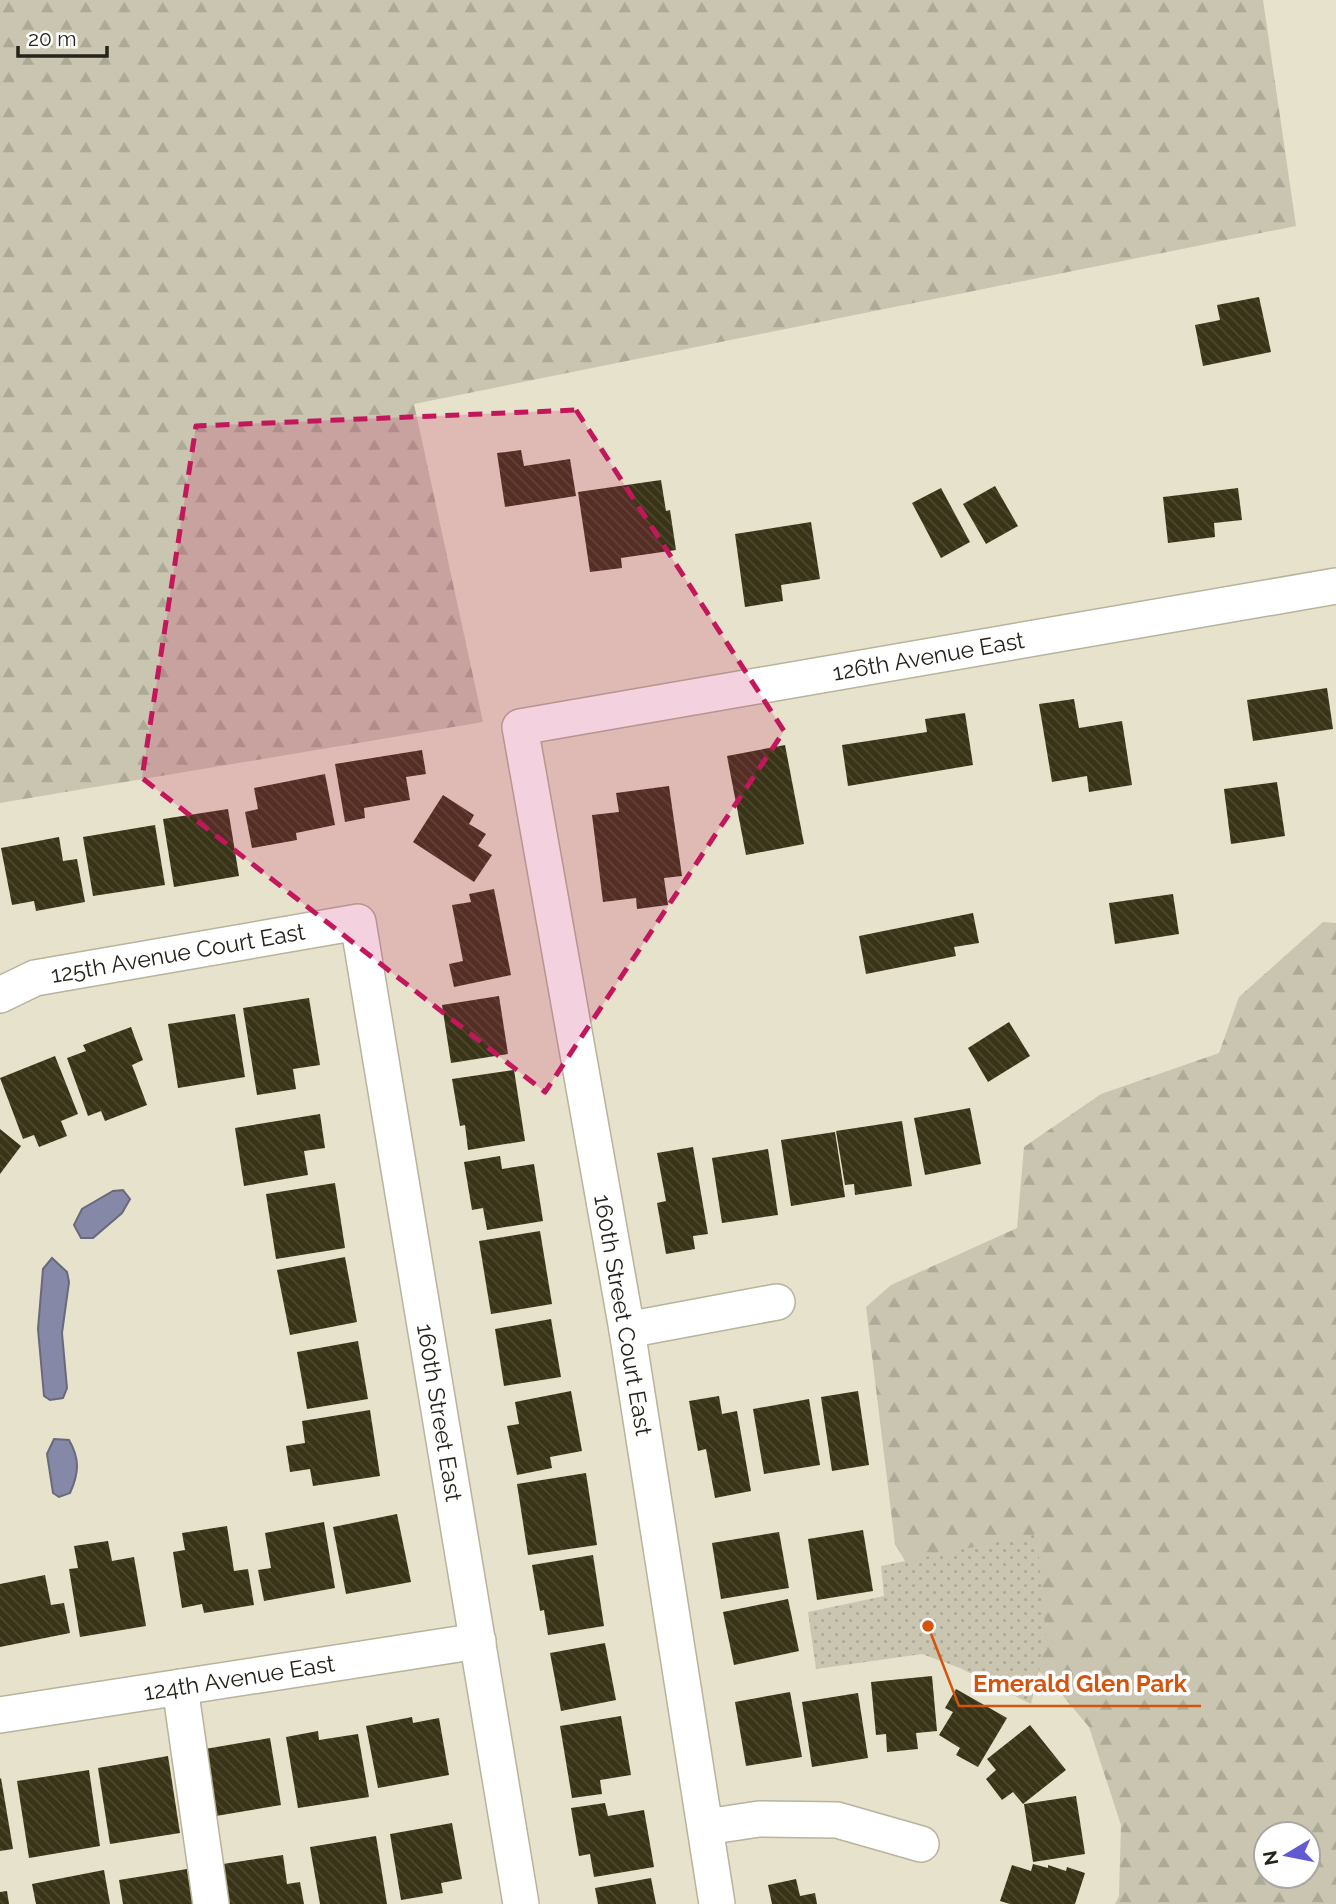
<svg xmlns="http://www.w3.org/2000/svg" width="1336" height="1904" font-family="Raleway,sans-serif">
	<defs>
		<pattern id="forest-firs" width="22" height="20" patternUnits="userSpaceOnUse" patternTransform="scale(1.75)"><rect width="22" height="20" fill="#c9c5b0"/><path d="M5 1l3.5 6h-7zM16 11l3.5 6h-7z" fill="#aca997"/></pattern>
		<pattern id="park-dots" width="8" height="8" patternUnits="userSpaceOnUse" patternTransform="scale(1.75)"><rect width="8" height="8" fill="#c9c5b0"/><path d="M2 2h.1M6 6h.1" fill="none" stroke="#aca997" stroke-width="1.8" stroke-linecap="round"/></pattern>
		<pattern id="building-back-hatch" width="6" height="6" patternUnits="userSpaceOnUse" patternTransform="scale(1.75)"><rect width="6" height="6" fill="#393417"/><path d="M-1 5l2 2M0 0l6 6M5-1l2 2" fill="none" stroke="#4d4930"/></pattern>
	</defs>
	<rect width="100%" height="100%" fill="#e6e2cb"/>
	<g fill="url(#forest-firs)" fill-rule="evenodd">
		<path d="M0,0H1263L1296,226L414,404L483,722L0,803Z"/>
		<path d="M1323,922L1336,923V1904H1115L1119,1896L1121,1825L1089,1727L1048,1678L926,1596L895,1544L866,1307L891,1285L1017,1228L1024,1147L1101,1094L1219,1053L1239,997ZM1266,1834H1308V1876H1266Z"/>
	</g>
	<path fill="url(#park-dots)" d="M1037,1534L1046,1640L1031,1704L960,1668L922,1654L816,1669L808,1612L884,1596L881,1566Z"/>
	<g fill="#8588a6" stroke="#686a7c" stroke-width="2">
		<path d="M123,1190L130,1199L122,1213L93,1238H81L74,1225L82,1209L113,1191Z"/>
		<path d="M52,1258L67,1272L69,1282L62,1333L67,1388L63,1398L50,1400L44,1396L38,1329L43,1269Z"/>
		<path d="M54,1439L69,1440C80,1459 79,1473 70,1493L59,1497L53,1493L47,1454Z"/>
	</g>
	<g fill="url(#building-back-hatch)">
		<path d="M1259,297L1271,352L1203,366L1195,325L1220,320L1217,305Z"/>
		<path d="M521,450L524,466L570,459L576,496L505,507L497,453Z"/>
		<path d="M661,480L666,511L670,510L676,550L621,558L622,568L590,572L578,492Z"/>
		<path d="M995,486L1018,526L986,544L963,504Z"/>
		<path d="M941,488L970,542L941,558L912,503Z"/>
		<path d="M1238,488L1242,520L1214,523L1215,537L1168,543L1163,497Z"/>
		<path d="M811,522L820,579L781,585L783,601L745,607L735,534Z"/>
		<path d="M1327,688L1333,729L1253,741L1247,700Z"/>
		<path d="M1074,699L1079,728L1122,721L1132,785L1089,792L1087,776L1052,782L1039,704Z"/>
		<path d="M965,713L973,765L848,786L842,745L927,732L925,719Z"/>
		<path d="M785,745L804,844L746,855L727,756Z"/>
		<path d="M422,750L426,774L406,777L410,800L364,808L365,818L345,822L335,764Z"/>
		<path d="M325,774L335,825L296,833L297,840L252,848L245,812L258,809L254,788Z"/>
		<path d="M1277,782L1285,836L1231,844L1224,789Z"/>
		<path d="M669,786L682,876L664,878L668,905L637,909L636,898L603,902L592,815L619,812L616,793Z"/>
		<path d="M443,795L474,815L469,824L486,834L478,846L492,855L474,882L413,842Z"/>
		<path d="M228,809L239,876L174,887L163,819Z"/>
		<path d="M155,825L165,885L93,896L83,837Z"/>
		<path d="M59,837L63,861L77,859L85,902L36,911L34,901L12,905L1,848Z"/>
		<path d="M494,889L511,975L454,987L449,964L463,961L452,905L471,902L469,894Z"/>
		<path d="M1173,894L1179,934L1115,944L1109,903Z"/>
		<path d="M973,913L979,943L954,947L956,956L866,974L859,936Z"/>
		<path d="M499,996L508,1054L451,1063L442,1005Z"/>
		<path d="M309,998L320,1065L293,1069L296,1089L257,1095L243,1008Z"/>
		<path d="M235,1014L245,1077L178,1088L168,1024Z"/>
		<path d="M1009,1022L1030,1056L988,1082L968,1048Z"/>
		<path d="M131,1027L143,1060L132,1065L147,1105L105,1121L101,1111L88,1116L67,1058L86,1051L83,1045Z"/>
		<path d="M55,1056L78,1114L61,1121L67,1136L39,1147L34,1135L23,1139L0,1078Z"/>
		<path d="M514,1070L525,1141L468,1150L465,1125L460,1126L452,1079Z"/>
		<path d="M970,1108L981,1164L925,1175L914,1118Z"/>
		<path d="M320,1114L325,1148L304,1151L308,1175L244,1186L235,1128Z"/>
		<path d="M902,1121L912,1186L855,1195L854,1184L845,1185L836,1131Z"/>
		<path d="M0,1129L21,1146L0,1174Z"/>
		<path d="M835,1132L845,1197L791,1206L781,1140Z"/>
		<path d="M693,1147L708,1234L693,1236L695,1249L666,1254L657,1203L666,1201L657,1153Z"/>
		<path d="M768,1149L778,1215L722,1223L712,1158Z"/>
		<path d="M500,1156L502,1169L534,1164L543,1221L487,1230L483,1208L472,1210L464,1162Z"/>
		<path d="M335,1183L345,1248L276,1259L266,1194Z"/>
		<path d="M540,1231L552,1304L491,1314L479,1241Z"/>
		<path d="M345,1257L357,1322L290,1335L277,1270Z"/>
		<path d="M551,1319L561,1377L504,1386L495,1329Z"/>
		<path d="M358,1341L368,1399L307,1409L297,1352Z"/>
		<path d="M571,1391L582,1451L550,1457L552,1468L517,1475L507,1426L519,1424L515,1402Z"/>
		<path d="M858,1391L869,1465L832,1471L821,1397Z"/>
		<path d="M719,1396L722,1414L737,1411L751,1491L715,1498L706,1449L698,1451L689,1401Z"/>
		<path d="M809,1399L820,1465L764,1474L753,1409Z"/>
		<path d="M370,1410L380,1476L313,1486L310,1469L290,1472L286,1446L305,1443L302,1421Z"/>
		<path d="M586,1473L597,1545L528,1555L517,1484Z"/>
		<path d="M397,1514L411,1582L346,1594L333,1527Z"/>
		<path d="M324,1522L335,1588L264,1601L258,1570L271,1568L265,1533Z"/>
		<path d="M227,1526L234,1571L248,1569L254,1605L204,1613L202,1604L182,1608L173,1552L185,1550L182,1533Z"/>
		<path d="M863,1530L873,1591L817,1600L808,1539Z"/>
		<path d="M779,1532L789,1588L721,1599L712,1543Z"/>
		<path d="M108,1541L112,1561L134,1557L146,1626L80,1637L69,1569L78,1568L74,1546Z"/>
		<path d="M593,1555L604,1626L548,1635L544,1610L540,1611L532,1565Z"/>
		<path d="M45,1575L51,1605L64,1603L70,1633L0,1647V1584Z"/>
		<path d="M788,1599L799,1651L734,1665L723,1612Z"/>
		<path d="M605,1643L616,1700L561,1711L550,1653Z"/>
		<path d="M932,1676L937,1731L916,1733L918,1749L887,1752L886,1734L876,1735L871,1682Z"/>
		<path d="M956,1689L1007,1718L978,1767L956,1755L960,1748L939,1735L953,1712L945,1708Z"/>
		<path d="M790,1692L802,1757L746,1766L735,1702Z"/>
		<path d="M858,1693L868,1758L812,1767L802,1702Z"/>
		<path d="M621,1716L631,1775L600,1780L602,1794L572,1798L560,1726Z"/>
		<path d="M412,1717L413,1723L439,1718L449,1775L378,1788L366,1726Z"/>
		<path d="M1030,1725L1066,1770L1023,1804L1013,1792L1002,1800L986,1779L996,1770L987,1759Z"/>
		<path d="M318,1731L319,1740L358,1734L369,1797L298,1808L286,1737Z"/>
		<path d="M270,1738L281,1805L216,1816L205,1749Z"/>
		<path d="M168,1756L180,1833L110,1844L98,1768Z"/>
		<path d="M89,1770L100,1846L29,1858L17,1781Z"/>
		<path d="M1,1778L13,1849L0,1851V1779Z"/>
		<path d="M1076,1796L1085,1854L1033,1862L1024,1804Z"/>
		<path d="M605,1803L608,1816L644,1810L654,1867L594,1877L590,1854L579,1856L571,1808Z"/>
		<path d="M452,1823L462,1879L441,1883L443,1893L401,1900L390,1834Z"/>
		<path d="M376,1836L387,1904H320L310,1847Z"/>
		<path d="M283,1855L287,1884L300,1882L304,1904H229L223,1864Z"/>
		<path d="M1033,1864L1048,1868V1865L1066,1871L1067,1867L1085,1873L1075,1904H1010L1000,1901L1012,1865L1031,1871Z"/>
		<path d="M187,1869L193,1904H123L119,1880Z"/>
		<path d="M104,1870L110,1904H36L32,1884Z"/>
		<path d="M651,1878L656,1904H598L595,1888Z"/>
		<path d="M796,1879L800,1896L815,1893L817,1904H772L768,1885Z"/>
		<path d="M7,1891L9,1904H0V1892Z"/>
	</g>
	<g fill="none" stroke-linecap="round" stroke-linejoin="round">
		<defs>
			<g id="minor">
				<path id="s1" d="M0,995L35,978L358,922L521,1904"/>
				<path d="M627,1330L777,1302"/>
				<path d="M180,1687L211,1904"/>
				<path id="s2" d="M0,1715L478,1641"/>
				<path d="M706,1827L759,1819L837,1820L921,1844"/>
				<path id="s3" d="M717,1904L627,1330L520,727L1336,586"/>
			</g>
		</defs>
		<use href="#minor" stroke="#b7b39d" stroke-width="38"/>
		<use href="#minor" stroke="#fff" stroke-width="35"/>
	</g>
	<path fill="#c2185b" fill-opacity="0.2" stroke="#c2185b" stroke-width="5" stroke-dasharray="14 9" stroke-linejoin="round" d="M576,410L784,731L545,1092L142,778L196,426Z"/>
	<g text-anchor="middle" stroke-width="7" stroke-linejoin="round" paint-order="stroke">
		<g font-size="23" fill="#25231b" stroke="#fff">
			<text dy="8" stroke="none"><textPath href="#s3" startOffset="1608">126th Avenue East</textPath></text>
			<text dy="8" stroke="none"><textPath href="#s1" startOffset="184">125th Avenue Court East</textPath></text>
			<text transform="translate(623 1315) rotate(80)" y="8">160th Street Court East</text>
			<text dy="8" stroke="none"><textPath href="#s1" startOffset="864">160th Street East</textPath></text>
			<text dy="8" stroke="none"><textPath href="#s2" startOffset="242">124th Avenue East</textPath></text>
		</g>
	</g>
	<path fill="none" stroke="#d4540e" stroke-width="2.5" d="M928 1626L959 1706H1201"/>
	<circle fill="#d4540e" stroke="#fff" stroke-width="2.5" cx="928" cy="1626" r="7"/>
	<g font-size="24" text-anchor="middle" font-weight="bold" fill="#d4540e" stroke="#fff" stroke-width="7" stroke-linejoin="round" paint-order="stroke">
		<text x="1080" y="1692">Emerald Glen Park</text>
	</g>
	<g transform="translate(1287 1855) rotate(260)"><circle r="33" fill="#ffffff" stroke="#a8a7a4" stroke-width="2"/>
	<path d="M0-5L12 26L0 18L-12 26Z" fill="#615ad3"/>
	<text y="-10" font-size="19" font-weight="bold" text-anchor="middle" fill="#25231b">N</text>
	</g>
	<path d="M18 46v10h89v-10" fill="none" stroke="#25231b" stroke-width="3.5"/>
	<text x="28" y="46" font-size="21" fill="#25231b" stroke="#ffffff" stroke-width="5" paint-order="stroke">20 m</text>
</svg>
